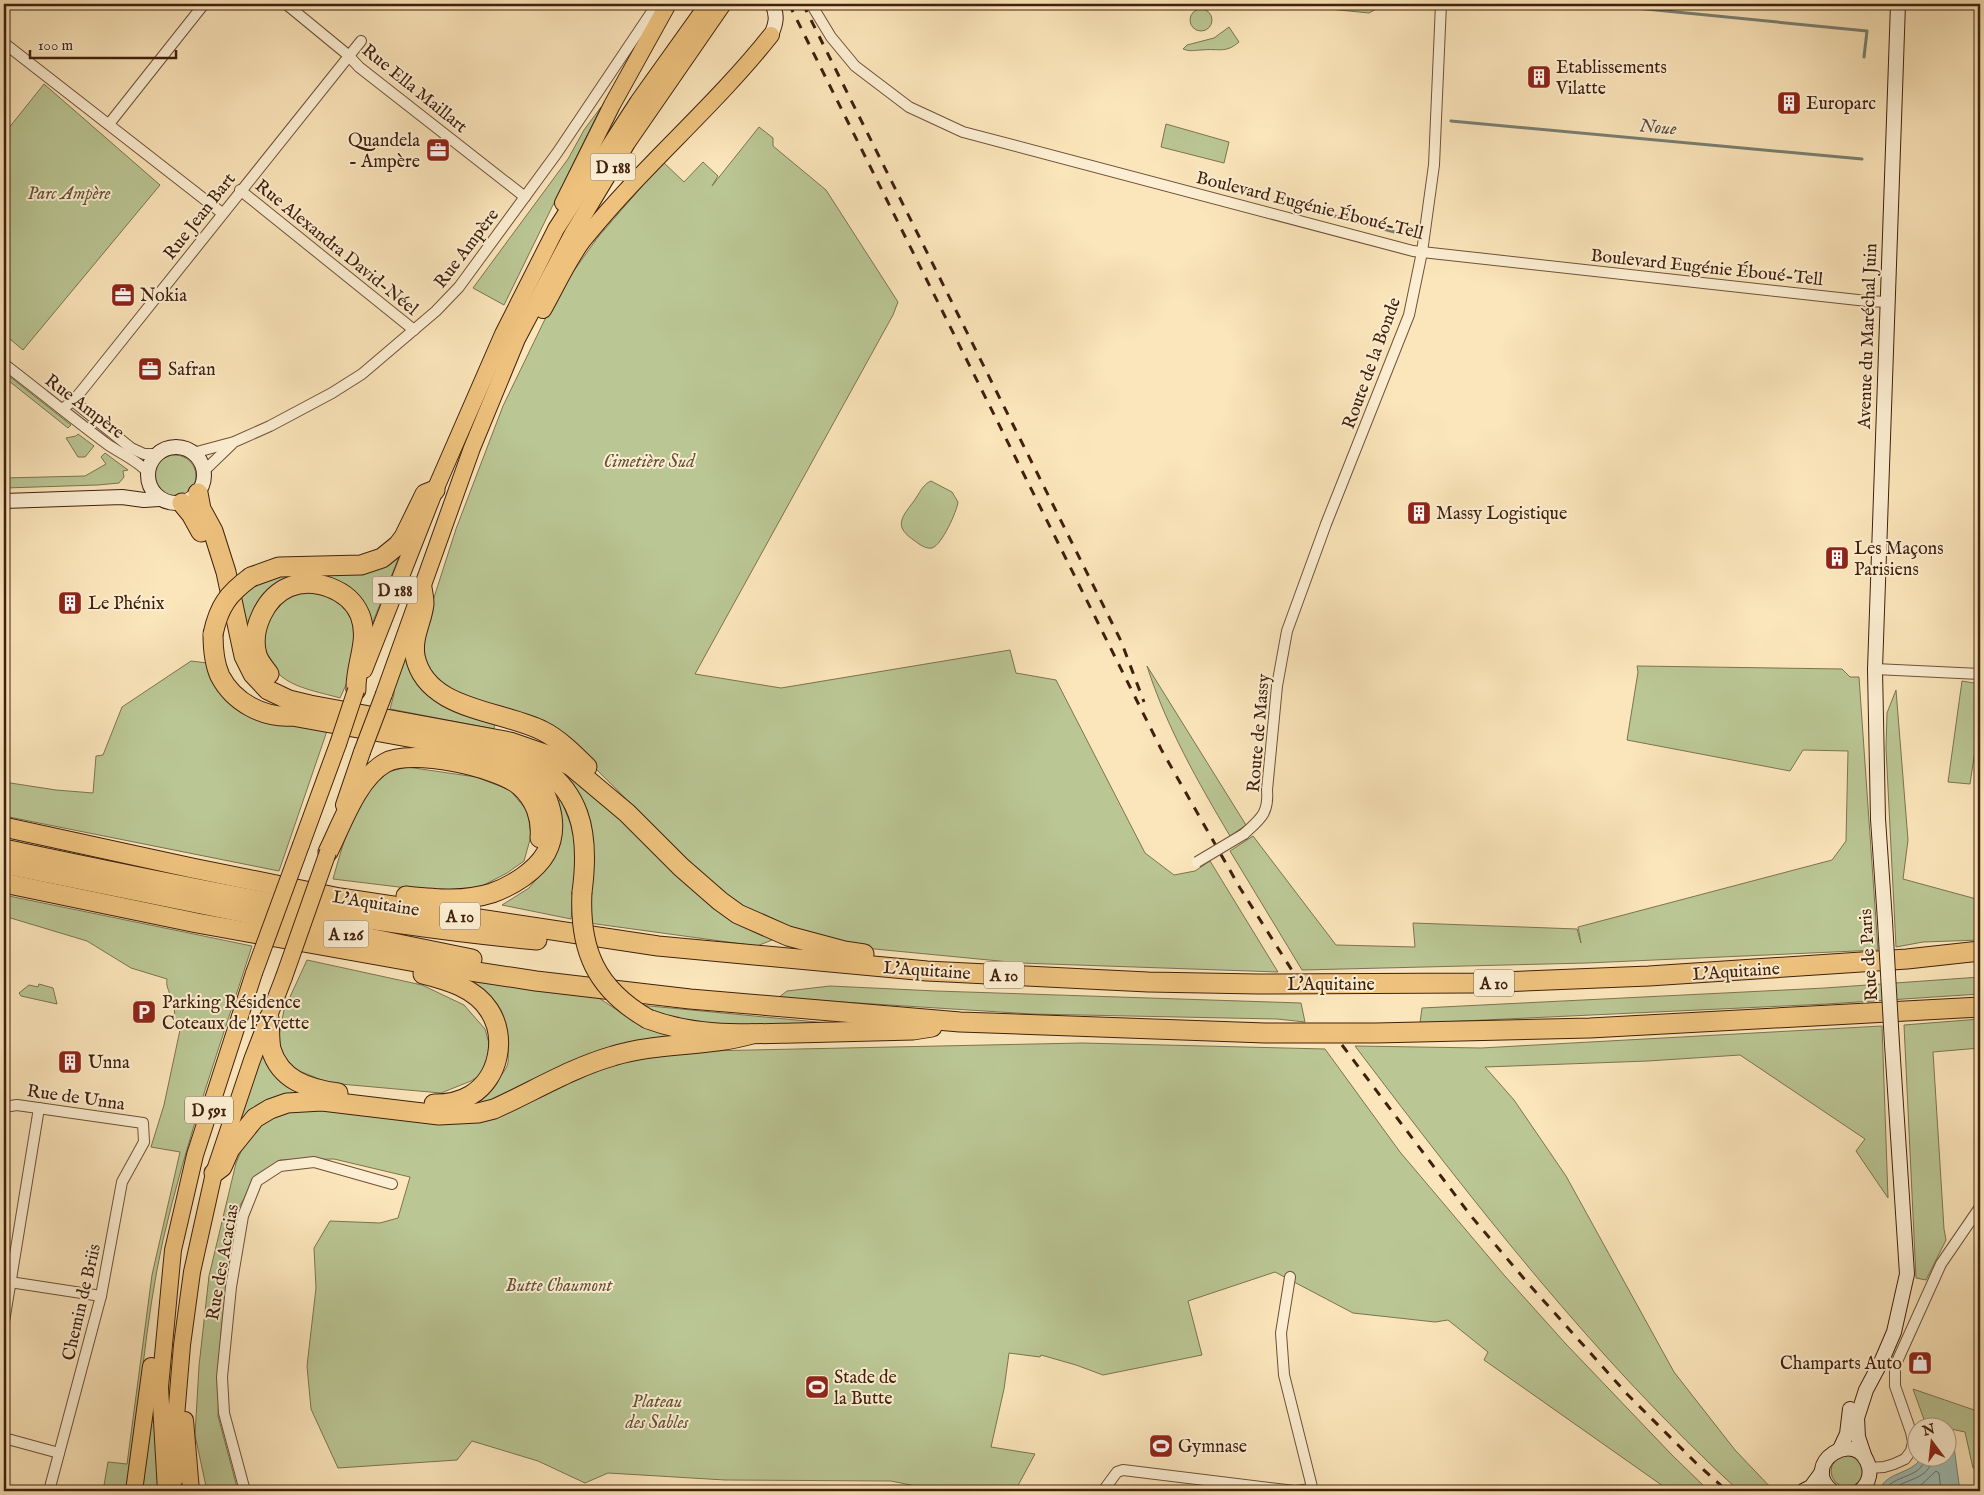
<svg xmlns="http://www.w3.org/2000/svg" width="1984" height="1495" font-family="'IM FELL English',serif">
	<rect width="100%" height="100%" fill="#fbe5ba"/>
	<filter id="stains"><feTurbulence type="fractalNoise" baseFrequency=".004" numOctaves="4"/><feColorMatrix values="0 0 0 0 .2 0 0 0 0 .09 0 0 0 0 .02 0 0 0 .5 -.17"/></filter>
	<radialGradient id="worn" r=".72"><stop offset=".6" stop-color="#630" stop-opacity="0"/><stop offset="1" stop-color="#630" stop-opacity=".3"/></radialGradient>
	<g fill="#bac694" stroke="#7d7350">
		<path d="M1298,4C1308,3 1331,7 1337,4H1378L1380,7L1369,13L1299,6Z"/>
		<circle cx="1201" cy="20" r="11"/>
		<path d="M1229,27L1239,42C1225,54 1219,48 1202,50C1194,50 1191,52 1183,49L1187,45L1214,38Z"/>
		<path d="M44,84L160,185L23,350L4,334V134Z"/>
		<path d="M601,107L504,305L473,288L568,159L584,130Z"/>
		<path d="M1166,124L1229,142L1224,163L1161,147Z"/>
		<path d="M759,127L773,138V146L826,190L898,302L893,315L695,674L781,688L1010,650L1016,673L1056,680L1145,853L1174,875L1195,871L1210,861L1278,972L1020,963L854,947L756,916L721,893L590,763L458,697L426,671L420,641L456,529L503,406L547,315L570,276L598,237L663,162L684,182L703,162L718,176L712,186Z"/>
		<path d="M4,372L71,425L68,428L4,377Z"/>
		<path d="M78,434L94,446L85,457H78L66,438L76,436Z"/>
		<path d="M105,453L128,470L123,471L124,477L119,483L98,485L4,488V478L85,476L106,464L101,457Z"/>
		<circle cx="175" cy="476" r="21"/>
		<path d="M931,481L952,492L958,502C957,511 942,545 932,548C926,549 920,545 915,541C894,527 900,519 914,501C919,494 923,484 931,481Z"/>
		<path d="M401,552L368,634L361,606L295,582L244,633L238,596L249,587L282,575Z"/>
		<path d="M325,592L344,604L353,618L355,665L340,698C320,692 290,688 276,671C253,646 264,606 295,594C303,590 316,592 325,592Z"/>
		<path d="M407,651C413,665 419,681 428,693C442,712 474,715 495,721L494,729L390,709L394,694V686Z"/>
		<path d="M191,661L207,663L214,681L327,731L279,871L4,816V782L56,790L93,793L96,756L103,755L122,707Z"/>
		<path d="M1147,666L1246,825L1230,836C1198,782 1166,726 1147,666Z"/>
		<path d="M1637,666L1842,669L1850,677H1859L1878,950L1587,963L1302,970L1230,851L1253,836L1336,945L1415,947L1413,923L1577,929L1581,943L1578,927L1832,860L1846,841L1848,751L1803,750L1790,771L1627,740L1638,672Z"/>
		<path d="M1962,681L1980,684V717L1970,784L1948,782Z"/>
		<path d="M1896,690L1908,840L1903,879L1980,900V940L1923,942L1896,947L1886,748L1887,713Z"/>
		<path d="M539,758L562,767L772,940L757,946L589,923L591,848Z"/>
		<path d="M407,767L476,777L510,790L528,812L531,836L524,861L507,873L480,887L448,893L333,879C341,851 355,796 378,778C386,771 397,770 407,767Z"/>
		<path d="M561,800L575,835L576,868L571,919L502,905L529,888L551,862L554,803Z"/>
		<path d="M4,895L252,946C221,1043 186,1140 163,1240C145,1322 139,1408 129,1491H103L108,1462L127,1464L152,1275L180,1152L151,1147L164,1105L180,1030L173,1027C176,1016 175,1006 170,995C168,988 166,986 167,979L131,968L87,941L4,916Z"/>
		<path d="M307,960L422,985L464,1005L485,1029L495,1065L471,1081L441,1093L329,1083L287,1066L277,1046L284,1010Z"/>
		<path d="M1980,977V994L1827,1004L1420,1023L1422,1008L1825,988Z"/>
		<path d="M471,981L599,998L632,1020L652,1029L687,1036L473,1110L472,1102C484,1092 500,1081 507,1066C509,1062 508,1055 508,1051C509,1019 492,1002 471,981Z"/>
		<path d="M39,984L53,988L57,1004L21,996L19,993L29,985L38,987Z"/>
		<path d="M830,986L936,991L1301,1003L1305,1022L1277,1019L1032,1014L778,998L787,991Z"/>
		<path d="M639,1005L848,1025L759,1029L676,1023Z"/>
		<path d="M1980,1019V1048L1933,1052L1944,1229L1946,1240L1926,1280L1916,1278L1904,1025Z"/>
		<path d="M1882,1026L1888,1198L1856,1151L1865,1139L1740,1055L1648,1061L1485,1067L1514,1100L1566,1176L1674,1372L1735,1450L1774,1491H1739C1594,1358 1474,1203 1355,1046L1481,1048Z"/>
		<path d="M1082,1043L1325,1049L1400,1152L1504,1275L1565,1343L1672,1455L1709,1491H1670L1484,1360L1488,1352L1448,1320L1435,1322L1353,1313L1275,1272L1188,1301L1202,1355L1103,1375L1076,1365L1041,1355L1040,1357L1009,1353L1004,1389L991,1447L1035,1454L1015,1491H940L891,1481L725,1480L608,1473L585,1483L538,1461L472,1441L457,1460L338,1468L311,1409L307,1366L316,1288L314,1248L330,1221L380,1223L398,1218L410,1177L334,1159L280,1160L257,1175L236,1213L221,1332L218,1416L238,1491H207L195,1435L199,1366L209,1276L236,1163L249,1133L268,1118L288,1108L311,1107L447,1121L634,1058L704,1051Z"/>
		<path d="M265,1045L314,1096L235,1131Z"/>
		<path d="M1913,1389L1980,1412V1470L1973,1468L1965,1432L1946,1428L1926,1425Z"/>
		<path d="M153,1412L156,1419L159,1491H142Z"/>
		<circle cx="1847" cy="1471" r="16"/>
	</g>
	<path fill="#9fbeb5" stroke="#797f72" d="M1947,1440L1954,1447L1960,1491H1879C1886,1471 1911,1475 1921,1458H1946Z"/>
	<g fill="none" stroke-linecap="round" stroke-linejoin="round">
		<g stroke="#706f61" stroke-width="1">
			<path d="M1884,1491C1893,1474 1922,1479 1925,1458"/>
			<path d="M1891,1491C1903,1478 1930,1481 1932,1458"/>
			<path d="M1906,1491L1921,1485L1936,1471L1939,1473L1941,1491"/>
		</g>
		<g stroke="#797f72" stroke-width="3">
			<path d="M1595,4L1867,31L1864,57"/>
			<path d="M1451,121L1862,159"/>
			<path d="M1278,201L1402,234"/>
		</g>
		<defs>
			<g id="street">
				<path d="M286,4L348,55L359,67L525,197"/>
				<path d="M811,4L831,37L855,66L909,107L963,132L1413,251L1867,301L1888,302"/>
				<path d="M4,43L222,213"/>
				<path d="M109,124L204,4"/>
				<path d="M240,190L414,330"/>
				<path d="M4,364C38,390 72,418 107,444C118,452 140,462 147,472"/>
				<path d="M73,401L131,448L144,454H157"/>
				<path d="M62,409L73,401L83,389L361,41"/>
				<path d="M193,453L234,442L270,426L332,393L362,374L436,311L459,287L557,153L657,4"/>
				<path d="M204,471L232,444"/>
				<path d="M1875,669L1980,674"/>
				<path d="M1244,834C1260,819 1269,814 1267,790L1277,686L1287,631L1326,524L1409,315L1422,252L1434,165L1441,4"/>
				<path d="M4,1107L17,1105L143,1123L144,1142L122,1182L101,1296L49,1491"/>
				<path d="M1290,1277L1281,1333L1284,1375L1313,1491"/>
				<path d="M10,1282L101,1296"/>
				<path d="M4,1322L39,1108"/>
				<path d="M4,1438L59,1453"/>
				<path d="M1869,1468L1884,1467L1894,1464L1905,1459L1911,1451L1913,1442L1911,1432L1895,1386V1366L1941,1264L1980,1207"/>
				<path d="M245,1491L224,1413L222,1377L231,1287L243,1216L257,1181L280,1166L314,1162L392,1184"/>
				<path d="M1103,1491L1117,1472L1123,1470L1295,1491L1312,1489"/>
			</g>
			<g id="secondary">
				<path d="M771,35C776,24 778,15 772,4"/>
				<circle cx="176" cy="475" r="28"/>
				<path d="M4,501L122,497L144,500L159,499"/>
				<path d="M1885,921L1878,819L1875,669L1898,4"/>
				<path d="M1840,1449L1847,1434L1850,1409"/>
				<path d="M1865,1458L1858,1437L1857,1418L1866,1390L1882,1360L1894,1332L1907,1274L1892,1044"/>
				<path d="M1803,1491L1811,1487L1822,1472"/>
				<path d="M1832,1491C1798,1464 1858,1425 1869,1467C1871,1476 1867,1485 1860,1491"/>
			</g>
			<g id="primary">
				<path d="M563,203L612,105L668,4"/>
				<path d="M543,310C555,289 570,256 585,238C643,166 714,107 771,35"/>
				<path d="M364,670L435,490L503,334L556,229L638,102L708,4"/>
				<path d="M384,694L472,448L517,339L573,233L627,143L723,4"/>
				<path d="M344,805L362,752"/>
				<path d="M301,845L338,744"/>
				<path d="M185,1420L191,1491"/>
				<path d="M175,1479L176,1417L182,1345L192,1272L214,1173L252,1060L284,977"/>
				<path d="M134,1491L151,1366"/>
				<path d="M166,1491L160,1387L173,1250L195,1155L254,973"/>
			</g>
			<g id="highway">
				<path d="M198,493L201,509L213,531L226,572L244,656L253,674L268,690L289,700L310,705L510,742L556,758L571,766L627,813L681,867L720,901L738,914L788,936L844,951L864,954"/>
				<path d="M182,503L191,514L201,532"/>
				<path d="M251,577L279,567L361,565L382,558L398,545L404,537L425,494L435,490"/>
				<path d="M422,588C423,593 424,599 424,604C422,622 412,636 415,656C426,711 502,710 543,731C559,739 574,754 587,767"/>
				<path d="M213,634C213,648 214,663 220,676C234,703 264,718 292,716C338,724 384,733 430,741C455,746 501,752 521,766C547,784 562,823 546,853C536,871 512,886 492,893C464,902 436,899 406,896"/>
				<path d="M269,674C265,668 259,662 257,655C250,630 265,597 289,587C314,577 349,589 360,615C370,641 355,664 356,690"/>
				<path d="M525,757C582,787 590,833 582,892"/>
				<path d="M4,827L192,868L340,898L658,946L927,971L1148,982L1258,984L1474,983L1649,976L1907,959L1980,951"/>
				<path d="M4,849C180,886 357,924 537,940"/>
				<path d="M328,852C342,824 357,779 385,763C411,748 498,767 520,786C535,799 542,819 540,838"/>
				<path d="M4,864L472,959"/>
				<path d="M4,883L197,923L438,966L536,981L690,999L960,1022L1265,1033H1376L1590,1028L1980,1007"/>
				<path d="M423,974C447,980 475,988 489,1010C507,1037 499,1078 471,1095C460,1102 447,1104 434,1104"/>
				<path d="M269,1018C270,1028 269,1039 271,1049C280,1080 308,1089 338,1093"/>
				<path d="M648,1019C696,1037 744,1034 795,1033C834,1032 874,1031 913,1030L932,1027"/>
				<path d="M214,1173L222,1167L230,1149L255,1118L270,1109L287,1103L322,1101L439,1115L478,1113L494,1109C534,1091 571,1068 613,1056C658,1042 707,1047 752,1034"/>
			</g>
		</defs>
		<use href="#street" stroke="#6f5138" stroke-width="12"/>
		<use href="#secondary" stroke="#40200d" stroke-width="16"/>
		<use href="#primary" stroke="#40200d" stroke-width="18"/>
		<use href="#highway" stroke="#40200d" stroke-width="21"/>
		<use href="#street" stroke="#fceed2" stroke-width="10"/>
		<use href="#secondary" stroke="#fceed2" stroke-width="14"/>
		<use href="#primary" stroke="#eec27d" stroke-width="16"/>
		<use href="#highway" stroke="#eec27d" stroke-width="19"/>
		<g stroke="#40200d" stroke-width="3" stroke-dasharray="9 9" stroke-linecap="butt">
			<path d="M789,4L1161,749L1240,888L1293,972"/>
			<path d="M803,4L1121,641L1144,702"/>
			<path d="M1342,1045L1471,1216L1526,1281L1627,1394L1695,1462L1727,1491"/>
		</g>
		<defs>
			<path id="street-bridge" d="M1197,862L1244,834"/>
			<path id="secondary-bridge" d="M1885,921L1892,1044"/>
			<g id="primary-bridge">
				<path d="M338,744L356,690"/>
				<path d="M362,752L384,694"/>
				<path d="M254,973L301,845"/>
				<path d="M284,977L328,852"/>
			</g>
			<g id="highway-bridge">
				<path d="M213,634C219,606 228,594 251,577"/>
				<path d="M582,892C579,950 596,989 648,1019"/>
			</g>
		</defs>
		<use href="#street-bridge" stroke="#6f5138" stroke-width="12" stroke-linecap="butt"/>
		<use href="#secondary-bridge" stroke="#40200d" stroke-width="16" stroke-linecap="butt"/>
		<use href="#primary-bridge" stroke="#40200d" stroke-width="18" stroke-linecap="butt"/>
		<use href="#highway-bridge" stroke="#40200d" stroke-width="21" stroke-linecap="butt"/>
		<use href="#street-bridge" stroke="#fceed2" stroke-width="10"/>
		<use href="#secondary-bridge" stroke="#fceed2" stroke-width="14"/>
		<use href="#primary-bridge" stroke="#eec27d" stroke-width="16"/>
		<use href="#highway-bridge" stroke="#eec27d" stroke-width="19"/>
	</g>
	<defs>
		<symbol id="building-square" viewBox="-11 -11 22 22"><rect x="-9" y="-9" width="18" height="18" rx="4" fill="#8f2418" stroke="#fceed2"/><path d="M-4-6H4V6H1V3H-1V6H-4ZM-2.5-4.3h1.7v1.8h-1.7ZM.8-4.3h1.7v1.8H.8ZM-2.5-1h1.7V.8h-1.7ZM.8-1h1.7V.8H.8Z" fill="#fff"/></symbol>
		<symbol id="office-square" viewBox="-11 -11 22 22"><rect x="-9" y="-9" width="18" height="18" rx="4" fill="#8f2418" stroke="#fceed2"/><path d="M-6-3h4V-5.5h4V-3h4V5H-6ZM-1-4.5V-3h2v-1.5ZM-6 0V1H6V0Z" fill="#fff"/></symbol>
		<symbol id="parking-square" viewBox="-11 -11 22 22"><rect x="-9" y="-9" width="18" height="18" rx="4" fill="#8f2418" stroke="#fceed2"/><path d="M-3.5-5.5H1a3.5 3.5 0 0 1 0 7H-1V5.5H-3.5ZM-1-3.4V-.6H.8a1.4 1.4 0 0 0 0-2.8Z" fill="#fff"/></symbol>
		<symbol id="shop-square" viewBox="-11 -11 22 22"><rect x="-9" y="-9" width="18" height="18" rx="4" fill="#8f2418" stroke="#fceed2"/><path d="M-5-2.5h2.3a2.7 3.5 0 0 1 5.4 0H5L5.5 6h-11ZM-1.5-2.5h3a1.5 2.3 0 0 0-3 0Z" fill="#fff"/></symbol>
		<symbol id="stadium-square" viewBox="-11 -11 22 22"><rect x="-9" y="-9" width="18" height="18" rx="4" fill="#8f2418" stroke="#fceed2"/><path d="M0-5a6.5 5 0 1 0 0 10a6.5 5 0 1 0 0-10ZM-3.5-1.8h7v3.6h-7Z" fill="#fff"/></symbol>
	</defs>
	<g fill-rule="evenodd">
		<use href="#building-square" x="1525" y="63" width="28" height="28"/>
		<use href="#building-square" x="1775" y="89" width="28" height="28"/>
		<use href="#office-square" x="424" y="136" width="28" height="28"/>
		<use href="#office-square" x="109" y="281" width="28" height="28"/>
		<use href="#office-square" x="136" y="355" width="28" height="28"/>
		<use href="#building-square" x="1405" y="499" width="28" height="28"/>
		<use href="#building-square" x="1823" y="544" width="28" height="28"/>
		<use href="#building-square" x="56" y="589" width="28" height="28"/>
		<use href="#parking-square" x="130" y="998" width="28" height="28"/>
		<use href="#building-square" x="56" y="1048" width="28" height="28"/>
		<use href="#shop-square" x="1906" y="1349" width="28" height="28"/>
		<use href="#stadium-square" x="803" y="1373" width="28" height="28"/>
		<use href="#stadium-square" x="1147" y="1432" width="28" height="28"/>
	</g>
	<g text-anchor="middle" stroke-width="4" stroke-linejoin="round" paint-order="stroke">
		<g fill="#fceed2" stroke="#785e48" stroke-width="1">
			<rect x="590.5" y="153.5" width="45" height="27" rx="4"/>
			<rect x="372.5" y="576.5" width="45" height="27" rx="4"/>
			<rect x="440" y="902.5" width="40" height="27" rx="4"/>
			<rect x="323.5" y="920.5" width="45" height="27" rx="4"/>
			<rect x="984" y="961.5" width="40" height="27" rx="4"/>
			<rect x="1474" y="969.5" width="40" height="27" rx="4"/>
			<rect x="185" y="1096.5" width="48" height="27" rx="4"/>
		</g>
		<g font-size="16" font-weight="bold" fill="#40200d">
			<text x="613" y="173">D 188</text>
			<text x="395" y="596">D 188</text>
			<text x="460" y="922">A 10</text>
			<text x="346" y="940">A 126</text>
			<text x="1004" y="981">A 10</text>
			<text x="1494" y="989">A 10</text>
			<text x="209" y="1116">D 591</text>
		</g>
		<g font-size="18" fill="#40200d" stroke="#fceed2" text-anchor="start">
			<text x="1556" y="73">Etablissements<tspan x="1556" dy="21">Vilatte</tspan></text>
			<text x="1806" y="109">Europarc</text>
			<text x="420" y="146" text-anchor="end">Quandela<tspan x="420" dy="21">- Ampère</tspan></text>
			<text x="140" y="301">Nokia</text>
			<text x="168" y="375">Safran</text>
			<text x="1436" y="519">Massy Logistique</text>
			<text x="1854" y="554">Les Maçons<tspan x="1854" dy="21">Parisiens</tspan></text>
			<text x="88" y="609">Le Phénix</text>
			<text x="162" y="1008">Parking Résidence<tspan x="162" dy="21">Coteaux de l’Yvette</tspan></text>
			<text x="88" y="1068">Unna</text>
			<text x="1902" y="1369" text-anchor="end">Champarts Auto</text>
			<text x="834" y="1383">Stade de<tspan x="834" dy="21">la Butte</tspan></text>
			<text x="1178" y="1452">Gymnase</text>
		</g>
		<g font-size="18" fill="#40200d" stroke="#fceed2">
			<text transform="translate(415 88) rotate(39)" y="6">Rue Ella Maillart</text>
			<text transform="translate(1310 205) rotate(14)" y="6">Boulevard Eugénie Éboué-Tell</text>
			<text transform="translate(199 216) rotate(-52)" y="6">Rue Jean Bart</text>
			<text transform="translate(337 247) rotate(39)" y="6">Rue Alexandra David-Néel</text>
			<text transform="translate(466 248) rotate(-53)" y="6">Rue Ampère</text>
			<text transform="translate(1707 267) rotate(6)" y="6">Boulevard Eugénie Éboué-Tell</text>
			<text transform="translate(1867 336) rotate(-88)" y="6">Avenue du Maréchal Juin</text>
			<text transform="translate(1371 363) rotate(-70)" y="6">Route de la Bonde</text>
			<text transform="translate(85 406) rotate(37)" y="6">Rue Ampère</text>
			<text transform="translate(1258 733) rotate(-85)" y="6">Route de Massy</text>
			<text transform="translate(376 903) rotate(9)" y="6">L'Aquitaine</text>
			<text transform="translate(1868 955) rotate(-94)" y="6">Rue de Paris</text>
			<text transform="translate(927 970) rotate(4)" y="6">L'Aquitaine</text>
			<text transform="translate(1736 971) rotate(-4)" y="6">L'Aquitaine</text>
			<text x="1331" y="990">L'Aquitaine</text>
			<text transform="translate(76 1097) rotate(8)" y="6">Rue de Unna</text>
			<text transform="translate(222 1262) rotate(-80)" y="6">Rue des Acacias</text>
			<text transform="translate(81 1302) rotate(-77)" y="6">Chemin de Briis</text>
		</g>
		<g font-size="18" font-style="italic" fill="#655236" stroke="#fceed2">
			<text x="69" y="199">Parc Ampère</text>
			<text x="649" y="467">Cimetière Sud</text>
			<text x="559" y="1291">Butte Chaumont</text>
			<text x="657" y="1407">Plateau<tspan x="657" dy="21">des Sables</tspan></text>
		</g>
		<g font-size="19" font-style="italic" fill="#5c4f3f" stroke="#fceed2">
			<text transform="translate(1658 126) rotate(5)" y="7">Noue</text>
		</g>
	</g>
	<rect width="1984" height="1495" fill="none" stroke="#fbe5ba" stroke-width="20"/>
	<rect x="5" y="5" width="1974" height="1485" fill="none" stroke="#40200d" stroke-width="2.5"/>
	<rect x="10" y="10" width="1964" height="1475" fill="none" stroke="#40200d"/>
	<g transform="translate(1932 1442) rotate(345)"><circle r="24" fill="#fceed2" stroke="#b19c83"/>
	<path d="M0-4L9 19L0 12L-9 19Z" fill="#8f2418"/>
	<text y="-8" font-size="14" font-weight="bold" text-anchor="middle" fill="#40200d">N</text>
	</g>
	<path d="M30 50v8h146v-8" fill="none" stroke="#40200d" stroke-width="2.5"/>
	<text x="38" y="50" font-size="15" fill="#40200d" stroke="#fceed2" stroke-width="4" paint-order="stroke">100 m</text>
	<rect width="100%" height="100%" filter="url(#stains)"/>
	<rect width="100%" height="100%" fill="url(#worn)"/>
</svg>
